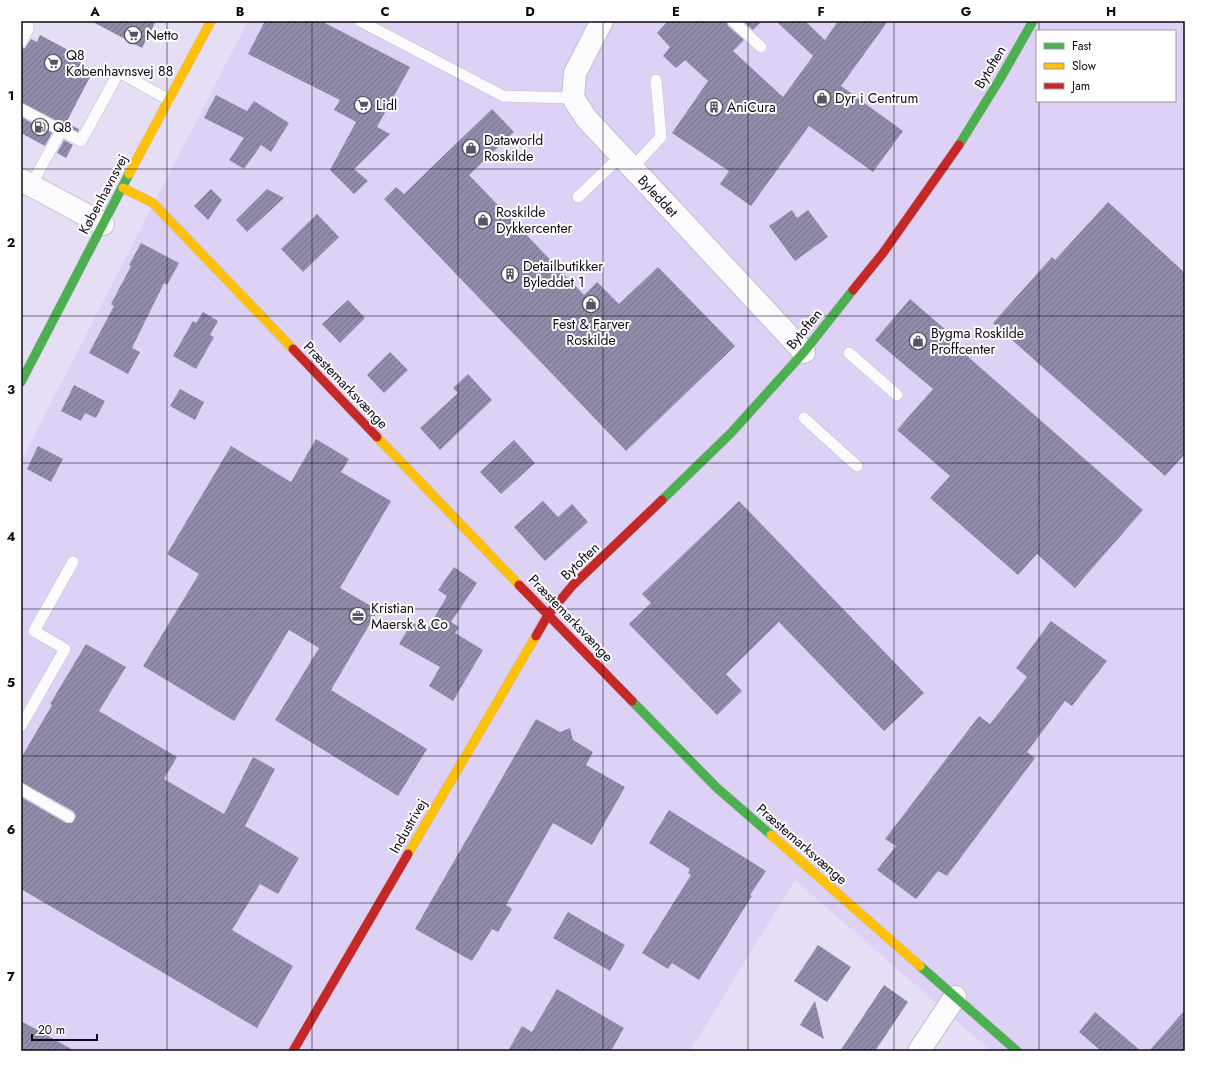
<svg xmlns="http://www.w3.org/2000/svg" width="1206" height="1072" font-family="Jost,sans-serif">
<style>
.built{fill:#ded1f6;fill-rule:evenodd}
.building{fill:url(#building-hatch)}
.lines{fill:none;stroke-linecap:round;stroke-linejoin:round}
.lane-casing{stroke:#c4bdcf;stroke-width:12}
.street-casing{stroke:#c4bdcf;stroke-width:24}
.fast-casing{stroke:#c4bdcf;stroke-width:10}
.slow-casing{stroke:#c4bdcf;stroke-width:10}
.jam-casing{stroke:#c4bdcf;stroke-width:10}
.lane{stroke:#fbfafd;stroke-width:11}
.street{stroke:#fbfafd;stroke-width:22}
.fast{stroke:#4caf50;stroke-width:9}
.slow{stroke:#ffc107;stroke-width:9}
.jam{stroke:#c62828;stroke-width:9}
.grid{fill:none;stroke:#0d0816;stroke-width:1;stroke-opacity:0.55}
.labels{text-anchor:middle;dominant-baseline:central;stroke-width:4;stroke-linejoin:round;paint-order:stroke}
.poi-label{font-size:14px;fill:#0d0816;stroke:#fdfdfd;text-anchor:start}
.street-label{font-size:14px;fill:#0d0816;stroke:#fdfdfd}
.neatline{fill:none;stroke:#0d0816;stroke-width:1.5}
.grid-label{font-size:13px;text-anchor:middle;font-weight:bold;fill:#0d0816}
</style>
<defs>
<pattern id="building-hatch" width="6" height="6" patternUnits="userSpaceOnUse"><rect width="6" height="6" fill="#928cab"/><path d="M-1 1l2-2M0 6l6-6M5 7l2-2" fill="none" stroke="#76708a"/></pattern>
</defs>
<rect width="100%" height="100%" fill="#e6def4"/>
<path class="built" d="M248 21H1185V1051H991L795 880 690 1051H21V461ZM1037 31H1175V101H1037Z"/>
<path class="building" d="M91 21H156L142 48Z
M265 21H321L410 67 377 127 390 134 354 169 368 181 354 194 330 170 356 122 334 110 340 100 248 54Z
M668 21H726L728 26 744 40 733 51 783 97 813 56 776 21H805L825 40 838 21H888L841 86 903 131 873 172 809 126 751 206 720 184 729 171 672 133 708 81 685 60 676 68 663 56 670 47 657 33Z
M743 21H762L753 30Z
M40 35 83 58 78 69 91 75 66 123 79 129 78 132 21 102V49L25 48 31 39 37 42Z
M216 95 247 111 254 101 289 123 271 152 261 145 244 169 229 160 244 138 204 118Z
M492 109 514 132 469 175 584 295 597 282 619 304 658 267 735 346 626 451 384 199 396 187 404 194Z
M21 117 52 133 45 146 21 133Z
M64 140 73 145 66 158 57 153Z
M211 189 222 200 208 220 194 206Z
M267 189 284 198 247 232 236 220Z
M1108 202 1185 273V454L1165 476 993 323 1052 257 1055 260Z
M792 210 797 218 808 210 828 237 795 261 769 226Z
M317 214 339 237 303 272 281 249Z
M141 243 179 263 167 285 164 283 132 348 140 352 128 374 89 353 114 306 111 304 131 266 129 265Z
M910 299 961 343 958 348 1143 510 1075 588 1037 554 1018 575 930 498 950 476 897 430 933 389 875 340Z
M348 300 365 318 340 343 322 324Z
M203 312 218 321 210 335 214 337 196 369 173 356 193 321 196 323Z
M390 352 408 370 384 393 367 375Z
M468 374 492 400 440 450 420 428 458 393 453 388Z
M74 385 105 401 96 418 85 413 81 421 61 411Z
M180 389 204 402 195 420 170 406Z
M316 439 349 459 341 472 391 501 340 588 378 610 331 690 427 749 398 796 275 720 319 648 289 630 234 721 143 666 199 574 167 554 231 446 291 482Z
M514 440 535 463 501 494 480 472Z
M38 446 63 459 51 482 27 469Z
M543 501 558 517 572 504 588 522 545 561 514 527Z
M739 501 924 693 884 731 779 622 726 674 742 691 717 715 629 624 651 603 642 594Z
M454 567 477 583 451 622 459 627 455 633 483 650 453 701 429 686 440 667 399 644 412 622 427 630 447 596 438 590Z
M1051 621 1107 661 1072 706 1065 701 1027 752 1035 758 947 876 938 871 916 899 877 870 896 846 885 839 979 716 990 724 1027 677 1016 668Z
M86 644 126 667 99 711 177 757 164 779 224 814 253 757 275 769 245 826 299 858 278 894 260 884 232 930 293 966 257 1028 21 889V797L66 823H72L76 817 75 814 73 811 21 782V758L52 705 50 704Z
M536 719 560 732 570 728 573 740 593 752 586 765 625 787 592 845 553 823 506 905 512 909 498 932 492 929 472 961 415 929Z
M669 810 766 871 750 895 752 896 699 980 672 963 668 969 642 953 691 875 688 873 690 869 649 843Z
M568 912 625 945 610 971 553 938Z
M818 945 851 967 827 1002 794 981Z
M884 985 908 1002 875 1051H840Z
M557 989 624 1028 611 1051H508L522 1026 532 1032Z
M815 1001 824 1039 800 1025Z
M1185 1010V1051H1149Z
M1095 1012 1141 1051H1101L1079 1032Z
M21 1021 75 1051H21Z"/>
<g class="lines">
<defs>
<path id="lane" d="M360 21 503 96 573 98
M733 21 761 47
M21 42 28 29V21
M21 109 81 141 119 72 169 100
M632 168 661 137 656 80
M31 185 61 131
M578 197 621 156
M849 353 897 395
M804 418 857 466
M21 726 65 649 34 631 73 562
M21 789 69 817"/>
<path id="street" d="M602 21 575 73 573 98 586 118 804 352
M21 180 103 224
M919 1051 955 997"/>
<path id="fast" d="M959 145 1000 79 1033 21
M21 382 129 174
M662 500 731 433 804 352 853 290
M632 701 716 787 771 835
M920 966 1017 1051"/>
<path id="slow" d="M129 174 211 21
M123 188 153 203 293 349
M377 437 519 585
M771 835 920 966
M408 854 536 636"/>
<path id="jam" d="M853 290 883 253 959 145
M293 349 377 437
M519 585 632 701
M536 636 548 615 572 586 662 500
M293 1051 408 854"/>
</defs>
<use href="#lane" class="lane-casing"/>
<use href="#street" class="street-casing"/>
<use href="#fast" class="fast-casing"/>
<use href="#slow" class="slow-casing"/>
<use href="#jam" class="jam-casing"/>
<use href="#lane" class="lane"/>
<use href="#street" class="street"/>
<use href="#fast" class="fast"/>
<use href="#slow" class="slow"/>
<use href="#jam" class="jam"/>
</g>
<path class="grid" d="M167 21V1051M312 21V1051M458 21V1051M603 21V1051M748 21V1051M894 21V1051M1039 21V31M1039 101V1051M21 169H1185M21 316H1185M21 463H1185M21 609H1185M21 756H1185M21 903H1185"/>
<defs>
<symbol id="supermarket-ring" viewBox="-11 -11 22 22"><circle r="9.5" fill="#fdfdfd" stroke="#595364" stroke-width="1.5"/><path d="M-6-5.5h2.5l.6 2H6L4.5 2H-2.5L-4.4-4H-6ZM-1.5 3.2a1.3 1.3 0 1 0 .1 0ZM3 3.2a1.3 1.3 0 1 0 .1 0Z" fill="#595364"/></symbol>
<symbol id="shop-ring" viewBox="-11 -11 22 22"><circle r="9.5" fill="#fdfdfd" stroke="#595364" stroke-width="1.5"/><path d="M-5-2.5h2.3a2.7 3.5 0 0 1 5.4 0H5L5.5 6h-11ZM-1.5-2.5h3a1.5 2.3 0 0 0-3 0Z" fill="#595364"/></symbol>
<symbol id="building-ring" viewBox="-11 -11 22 22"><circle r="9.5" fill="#fdfdfd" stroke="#595364" stroke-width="1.5"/><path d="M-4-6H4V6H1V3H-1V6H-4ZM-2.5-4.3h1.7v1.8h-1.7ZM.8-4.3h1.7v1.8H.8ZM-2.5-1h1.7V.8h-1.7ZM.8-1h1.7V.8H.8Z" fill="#595364"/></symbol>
<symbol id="fuel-ring" viewBox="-11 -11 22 22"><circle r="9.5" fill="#fdfdfd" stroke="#595364" stroke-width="1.5"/><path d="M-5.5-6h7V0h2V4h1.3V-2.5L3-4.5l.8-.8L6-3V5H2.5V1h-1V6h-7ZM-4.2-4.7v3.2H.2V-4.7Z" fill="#595364"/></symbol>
<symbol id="office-ring" viewBox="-11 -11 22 22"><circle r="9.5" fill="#fdfdfd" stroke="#595364" stroke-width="1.5"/><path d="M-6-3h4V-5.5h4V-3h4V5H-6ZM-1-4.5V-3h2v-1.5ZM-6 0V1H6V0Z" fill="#595364"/></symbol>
</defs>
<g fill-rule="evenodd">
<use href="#supermarket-ring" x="123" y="25" width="20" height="20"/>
<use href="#supermarket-ring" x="43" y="53" width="20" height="20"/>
<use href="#shop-ring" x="812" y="88" width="20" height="20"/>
<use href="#supermarket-ring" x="353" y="95" width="20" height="20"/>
<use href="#building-ring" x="704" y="97" width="20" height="20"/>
<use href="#fuel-ring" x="30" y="117" width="20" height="20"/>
<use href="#shop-ring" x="461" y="138" width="20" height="20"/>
<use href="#shop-ring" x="473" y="210" width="20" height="20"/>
<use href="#building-ring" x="500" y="264" width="20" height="20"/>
<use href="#shop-ring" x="581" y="294" width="20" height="20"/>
<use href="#shop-ring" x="908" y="331" width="20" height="20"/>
<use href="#office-ring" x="348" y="606" width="20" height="20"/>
</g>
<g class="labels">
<g class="poi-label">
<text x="146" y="35">Netto</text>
<text x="66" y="55">Q8<tspan x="66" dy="16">Københavnsvej 88</tspan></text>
<text x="835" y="98">Dyr i Centrum</text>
<text x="376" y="105">Lidl</text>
<text x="727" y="107">AniCura</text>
<text x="53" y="127">Q8</text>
<text x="484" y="140">Dataworld<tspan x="484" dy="16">Roskilde</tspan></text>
<text x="496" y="212">Roskilde<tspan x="496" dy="16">Dykkercenter</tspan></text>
<text x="523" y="266">Detailbutikker<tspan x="523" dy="16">Byleddet 1</tspan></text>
<text x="591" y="324" text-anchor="middle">Fest &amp; Farver<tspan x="591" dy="16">Roskilde</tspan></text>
<text x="931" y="333">Bygma Roskilde<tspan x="931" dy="16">Proffcenter</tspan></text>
<text x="371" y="608">Kristian<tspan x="371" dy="16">Maersk &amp; Co</tspan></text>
</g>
<g class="street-label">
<text transform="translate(990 67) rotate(-59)">Bytoften</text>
<text transform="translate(103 194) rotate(-62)">Københavnsvej</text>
<text transform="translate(658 196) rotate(47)">Byleddet</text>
<text transform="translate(804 329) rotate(-51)">Bytoften</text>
<text transform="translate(346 385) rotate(46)">Præstemarksvænge</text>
<text transform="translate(580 561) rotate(-44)">Bytoften</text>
<text transform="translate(571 618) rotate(46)">Præstemarksvænge</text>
<text transform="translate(408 826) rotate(-60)">Industrivej</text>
<text transform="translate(802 844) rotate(41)">Præstemarksvænge</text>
</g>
</g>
<rect width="1206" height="1072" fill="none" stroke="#fdfdfd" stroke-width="44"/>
<rect x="1036" y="30" width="140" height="72" fill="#fdfdfd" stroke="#9d9ba1"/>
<rect x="1044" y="43" width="20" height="6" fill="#4caf50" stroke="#9d9ba1"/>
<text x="1072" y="50" font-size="12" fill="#0d0816">Fast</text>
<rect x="1044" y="63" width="20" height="6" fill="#ffc107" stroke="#9d9ba1"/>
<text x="1072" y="70" font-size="12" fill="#0d0816">Slow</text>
<rect x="1044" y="83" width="20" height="6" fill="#c62828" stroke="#9d9ba1"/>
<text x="1072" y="90" font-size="12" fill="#0d0816">Jam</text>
<path d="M32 1034v6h65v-6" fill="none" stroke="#0d0816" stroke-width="2"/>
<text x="38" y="1034" font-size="12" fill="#0d0816" stroke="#fdfdfd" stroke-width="3" paint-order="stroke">20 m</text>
<rect x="22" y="22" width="1162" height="1028" class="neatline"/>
<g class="grid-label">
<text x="95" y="16">A</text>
<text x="240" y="16">B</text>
<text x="385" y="16">C</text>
<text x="530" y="16">D</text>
<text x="676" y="16">E</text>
<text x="821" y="16">F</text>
<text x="966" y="16">G</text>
<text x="1111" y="16">H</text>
<text x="11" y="100">1</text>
<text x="11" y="247">2</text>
<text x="11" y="394">3</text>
<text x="11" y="541">4</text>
<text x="11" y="687">5</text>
<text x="11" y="834">6</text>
<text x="11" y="981">7</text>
</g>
</svg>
